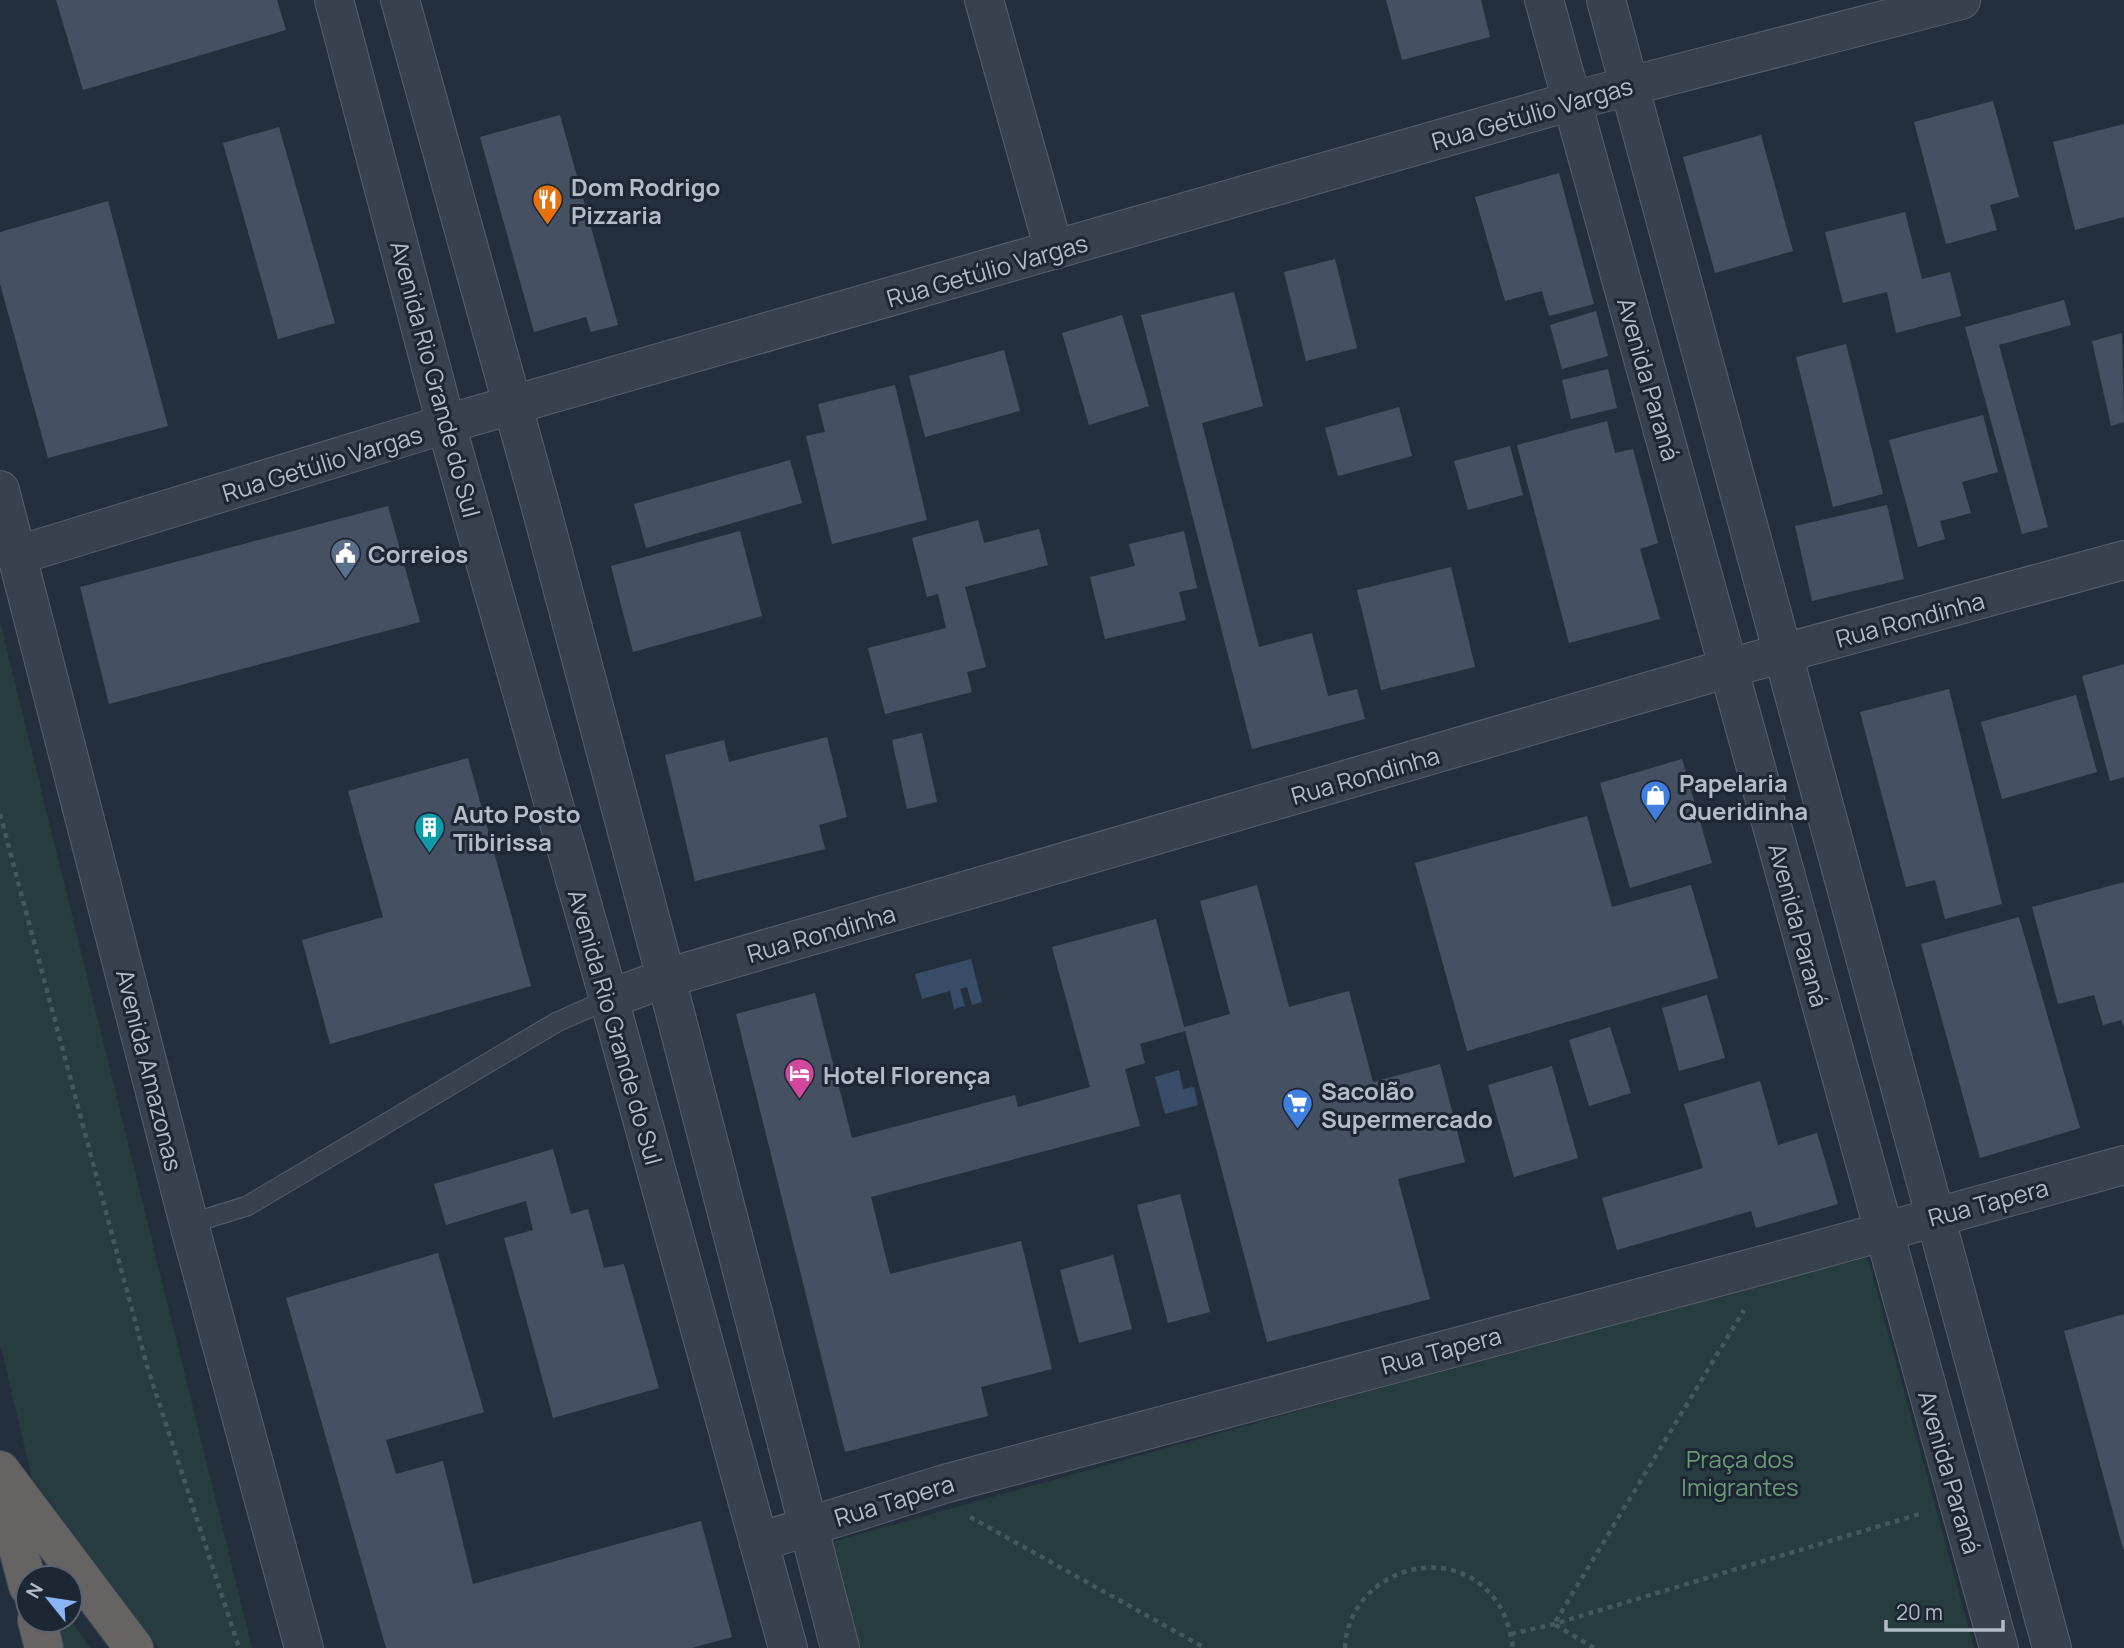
<svg xmlns="http://www.w3.org/2000/svg" width="2124" height="1648" font-family="Manrope,sans-serif">
<style>
.green{fill:#263c3f}
.water{fill:#394c67}
.building{fill:#455162}
.lines{fill:none;stroke-linecap:round;stroke-linejoin:round}
.service-casing{stroke:#565f6c;stroke-width:21}
.minor-casing{stroke:#565f6c;stroke-width:40}
.tertiary-casing{stroke:#565f6c;stroke-width:40}
.trunk-casing{stroke:#434c59;stroke-width:40}
.path{stroke:#44595c;stroke-width:4.5;stroke-dasharray:5 5;stroke-linecap:butt}
.service{stroke:#38414e;stroke-width:19}
.minor{stroke:#38414e;stroke-width:38}
.tertiary{stroke:#38414e;stroke-width:38}
.trunk{stroke:#656462;stroke-width:38}
.labels{text-anchor:middle;dominant-baseline:central;stroke-width:6;stroke-linejoin:round;paint-order:stroke}
.street-label{font-size:24px;fill:#b4bcc9;stroke:#1d2633}
.poi-label{font-size:24px;font-weight:bold;fill:#b4bcc9;stroke:#1d2633;text-anchor:start}
.park-label{font-size:24px;fill:#6b9a76;stroke:#1d2633}
</style>
<rect width="100%" height="100%" fill="#242f3e"/>
<path class="green" d="M0 622 252 1648H159L32 1478 0 1343Z
M1866 1252 1974 1648H857L828 1543Z
M70 1619 90 1648H61L53 1620Z"/>
<path class="water" d="M971 959 982 1002 972 1005 967 987 960 989 965 1006 954 1009 950 991 922 999 915 974Z
M1179 1070 1183 1089 1194 1087 1198 1105 1165 1114 1155 1077Z"/>
<path class="building" d="M56 0H277L286 30 83 90Z
M1386 0H1481L1490 37 1402 60Z
M1993 101 2019 197 1990 205 1997 230 1946 244 1914 122Z
M560 115 618 325 591 332 586 317 534 332 480 137Z
M2124 124V217L2075 230 2053 142Z
M279 127 335 323 278 339 223 143Z
M1761 135 1793 251 1715 273 1683 157Z
M1559 173 1594 304 1549 316 1542 291 1505 301 1475 197Z
M108 201 168 426 48 458 0 284V232Z
M1905 212 1922 279 1950 272 1961 316 1896 333 1887 292 1843 303 1825 232Z
M1335 259 1357 348 1306 361 1284 272Z
M1234 292 1263 406 1202 423 1259 647 1312 633 1328 696 1357 689 1365 719 1252 749 1141 315Z
M2064 300 2071 325 1999 345 2048 527 2022 534 1965 327Z
M1596 311 1608 356 1562 369 1550 325Z
M1122 315 1149 406 1089 425 1062 333Z
M2122 333 2124 422 2111 426 2092 341Z
M1846 344 1883 494 1833 507 1796 357Z
M1004 350 1020 411 925 437 909 376Z
M1608 369 1617 408 1571 419 1562 380Z
M895 385 927 520 832 544 806 436 825 432 818 404Z
M1399 407 1412 456 1338 476 1325 428Z
M1983 415 1998 472 1962 482 1971 513 1940 521 1945 539 1918 547 1889 440Z
M1607 421 1615 453 1633 449 1658 543 1640 549 1660 619 1569 643 1517 445Z
M1510 446 1523 495 1468 510 1454 461Z
M790 460 802 503 646 548 634 504Z
M1887 505 1904 579 1812 601 1795 526Z
M388 506 420 622 109 704 80 587Z
M978 520 984 543 1039 529 1048 565 965 587 986 667 967 672 972 692 885 714 868 648 946 628 938 594 927 597 912 538Z
M740 531 762 616 633 652 611 566Z
M1184 531 1197 588 1179 592 1186 620 1105 639 1090 577 1135 566 1129 544Z
M1451 567 1475 667 1381 690 1357 590Z
M2124 664V777L2110 781 2082 676Z
M1949 689 2002 904 1945 919 1935 880 1906 887 1860 712Z
M2076 695 2097 772 2002 799 1981 722Z
M922 733 937 802 907 809 892 740Z
M827 737 847 817 819 825 825 849 695 881 665 755 724 740 729 762Z
M468 758 531 986 330 1044 302 940 383 917 348 791Z
M1682 759 1712 863 1630 888 1600 783Z
M1587 816 1612 907 1691 885 1718 978 1467 1051 1415 863Z
M2124 882V1027L2121 1020 2103 1025 2094 995 2058 1004 2032 907Z
M1257 885 1289 1007 1349 991 1373 1082 1440 1064 1465 1162 1398 1179 1430 1299 1267 1342 1185 1031 1140 1044 1145 1063 1125 1069 1140 1126 871 1197 890 1274 1021 1241 1052 1369 981 1387 988 1416 845 1452 736 1014 815 993 852 1138 1015 1095 1018 1107 1090 1087 1052 947 1156 919 1184 1027 1230 1014 1200 901Z
M2019 917 2080 1128 1980 1158 1921 944Z
M1707 995 1725 1058 1679 1071 1662 1008Z
M1610 1027 1631 1093 1589 1106 1569 1040Z
M1552 1066 1578 1158 1514 1177 1488 1085Z
M1760 1081 1778 1145 1817 1133 1838 1204 1756 1228 1751 1211 1617 1250 1602 1198 1703 1168 1684 1104Z
M553 1149 571 1214 588 1209 604 1268 624 1264 659 1388 553 1418 504 1238 533 1230 526 1201 446 1225 434 1184Z
M1180 1194 1210 1312 1168 1323 1137 1205Z
M438 1253 484 1412 386 1440 396 1474 443 1461 473 1584 701 1521 732 1637 692 1648H386L286 1298Z
M1113 1255 1132 1329 1079 1343 1060 1270Z
M2124 1314V1549H2123L2064 1331Z"/>
<g class="lines">
<defs>
<path id="service" d="M189 1224 247 1206 557 1022 609 999"/>
<path id="minor" d="M984 0 1054 250
M18 555 446 424 1572 101 1961 0
M609 999 666 978 1729 668 2124 560
M759 1542 944 1484 1774 1262 2124 1165"/>
<path id="tertiary" d="M334 0 446 424 609 999 788 1648
M400 0 540 504 666 978 840 1648
M1544 0 1999 1648
M1606 0 2052 1648
M0 490 189 1224 304 1648"/>
<path id="trunk" d="M0 1470 134 1648
M0 1480 28 1586
M37 1620 44 1648"/>
</defs>
<use href="#service" class="service-casing"/>
<use href="#minor" class="minor-casing"/>
<use href="#tertiary" class="tertiary-casing"/>
<use href="#trunk" class="trunk-casing"/>
<path class="path" d="M0 814 147 1366 239 1648
M970 1517 1205 1648
M1511 1634 1554 1624 1923 1513
M1345 1648C1348 1573 1447 1538 1494 1598 1506 1613 1510 1630 1513 1648
M1594 1648 1554 1624 1744 1310"/>
<use href="#service" class="service"/>
<use href="#minor" class="minor"/>
<use href="#tertiary" class="tertiary"/>
<use href="#trunk" class="trunk"/>
</g>
<defs>
<symbol id="restaurant-pin" viewBox="-11 -11 22 30"><path d="M0 17L-7.5 6A9.5 9.5 0 1 1 7.5 6Z" fill="#e8710a" stroke="#1d2633"/><path d="M-5-6h1v4h1v-4h1v4h1v-4h1v5L-1.5 .5V6h-2V.5L-5-1ZM5-6V6H3V1.5H1.5Q1.5-4 5-6Z" fill="#fff"/></symbol>
<symbol id="civic-pin" viewBox="-11 -11 22 30"><path d="M0 17L-7.5 6A9.5 9.5 0 1 1 7.5 6Z" fill="#5c6f8a" stroke="#1d2633"/><path d="M-.6-6.5H3V-4.5H.6V-3L4-1V1h2V6H-6V1h2V-1L-.6-3ZM-1.2 2.5V6h2.4V2.5Z" fill="#fff"/></symbol>
<symbol id="shop-pin" viewBox="-11 -11 22 30"><path d="M0 17L-7.5 6A9.5 9.5 0 1 1 7.5 6Z" fill="#3f7fe0" stroke="#1d2633"/><path d="M-5-2.5h2.3a2.7 3.5 0 0 1 5.4 0H5L5.5 6h-11ZM-1.5-2.5h3a1.5 2.3 0 0 0-3 0Z" fill="#fff"/></symbol>
<symbol id="building-pin" viewBox="-11 -11 22 30"><path d="M0 17L-7.5 6A9.5 9.5 0 1 1 7.5 6Z" fill="#0f9aa8" stroke="#1d2633"/><path d="M-4-6H4V6H1V3H-1V6H-4ZM-2.5-4.3h1.7v1.8h-1.7ZM.8-4.3h1.7v1.8H.8ZM-2.5-1h1.7V.8h-1.7ZM.8-1h1.7V.8H.8Z" fill="#fff"/></symbol>
<symbol id="hotel-pin" viewBox="-11 -11 22 30"><path d="M0 17L-7.5 6A9.5 9.5 0 1 1 7.5 6Z" fill="#d1479c" stroke="#1d2633"/><path d="M-6-4.5h1.5V1H6V5H4.5V3h-9V5H-6ZM-4 0a1.8 1.8 0 1 1 3.6 0ZM.5 0V-2.5h3Q6-2.5 6 0Z" fill="#fff"/></symbol>
<symbol id="supermarket-pin" viewBox="-11 -11 22 30"><path d="M0 17L-7.5 6A9.5 9.5 0 1 1 7.5 6Z" fill="#3f7fe0" stroke="#1d2633"/><path d="M-6-5.5h2.5l.6 2H6L4.5 2H-2.5L-4.4-4H-6ZM-1.5 3.2a1.3 1.3 0 1 0 .1 0ZM3 3.2a1.3 1.3 0 1 0 .1 0Z" fill="#fff"/></symbol>
</defs>
<g fill-rule="evenodd">
<use href="#restaurant-pin" x="530" y="182" width="35" height="47"/>
<use href="#civic-pin" x="328" y="536" width="35" height="47"/>
<use href="#shop-pin" x="1638" y="778" width="35" height="47"/>
<use href="#building-pin" x="412" y="810" width="35" height="47"/>
<use href="#hotel-pin" x="782" y="1056" width="35" height="47"/>
<use href="#supermarket-pin" x="1280" y="1086" width="35" height="47"/>
</g>
<g class="labels">
<g class="street-label">
<text transform="translate(1532 113) rotate(-16)">Rua Getúlio Vargas</text>
<text transform="translate(987 270) rotate(-16)">Rua Getúlio Vargas</text>
<text transform="translate(436 379) rotate(75)">Avenida Rio Grande do Sul</text>
<text transform="translate(1649 379) rotate(74)">Avenida Paraná</text>
<text transform="translate(322 463) rotate(-17)">Rua Getúlio Vargas</text>
<text transform="translate(1910 619) rotate(-15)">Rua Rondinha</text>
<text transform="translate(1365 775) rotate(-16)">Rua Rondinha</text>
<text transform="translate(1799 925) rotate(75)">Avenida Paraná</text>
<text transform="translate(821 933) rotate(-16)">Rua Rondinha</text>
<text transform="translate(616 1027) rotate(74)">Avenida Rio Grande do Sul</text>
<text transform="translate(150 1070) rotate(76)">Avenida Amazonas</text>
<text transform="translate(1988 1202) rotate(-15)">Rua Tapera</text>
<text transform="translate(1441 1350) rotate(-15)">Rua Tapera</text>
<text transform="translate(1950 1472) rotate(74)">Avenida Paraná</text>
<text transform="translate(894 1500) rotate(-17)">Rua Tapera</text>
</g>
<g class="poi-label">
<text x="571" y="186">Dom Rodrigo<tspan x="571" dy="28">Pizzaria</tspan></text>
<text x="368" y="553">Correios</text>
<text x="1679" y="782">Papelaria<tspan x="1679" dy="28">Queridinha</tspan></text>
<text x="453" y="813">Auto Posto<tspan x="453" dy="28">Tibirissa</tspan></text>
<text x="823" y="1074">Hotel Florença</text>
<text x="1321" y="1090">Sacolão<tspan x="1321" dy="28">Supermercado</tspan></text>
</g>
<g class="park-label">
<text x="1740" y="1458">Praça dos<tspan x="1740" dy="28">Imigrantes</tspan></text>
</g>
</g>
<g transform="translate(49 1599) rotate(300)"><circle r="33" fill="#1d2633" stroke="#59626f" stroke-width="2"/>
<path d="M0-5L12 26L0 18L-12 26Z" fill="#8ab4f8"/>
<text y="-10" font-size="19" font-weight="bold" text-anchor="middle" fill="#b4bcc9">N</text>
</g>
<path d="M1886 1620v10h117v-10" fill="none" stroke="#b4bcc9" stroke-width="3.5"/>
<text x="1896" y="1620" font-size="21" fill="#b4bcc9" stroke="#1d2633" stroke-width="5" paint-order="stroke">20 m</text>
</svg>
